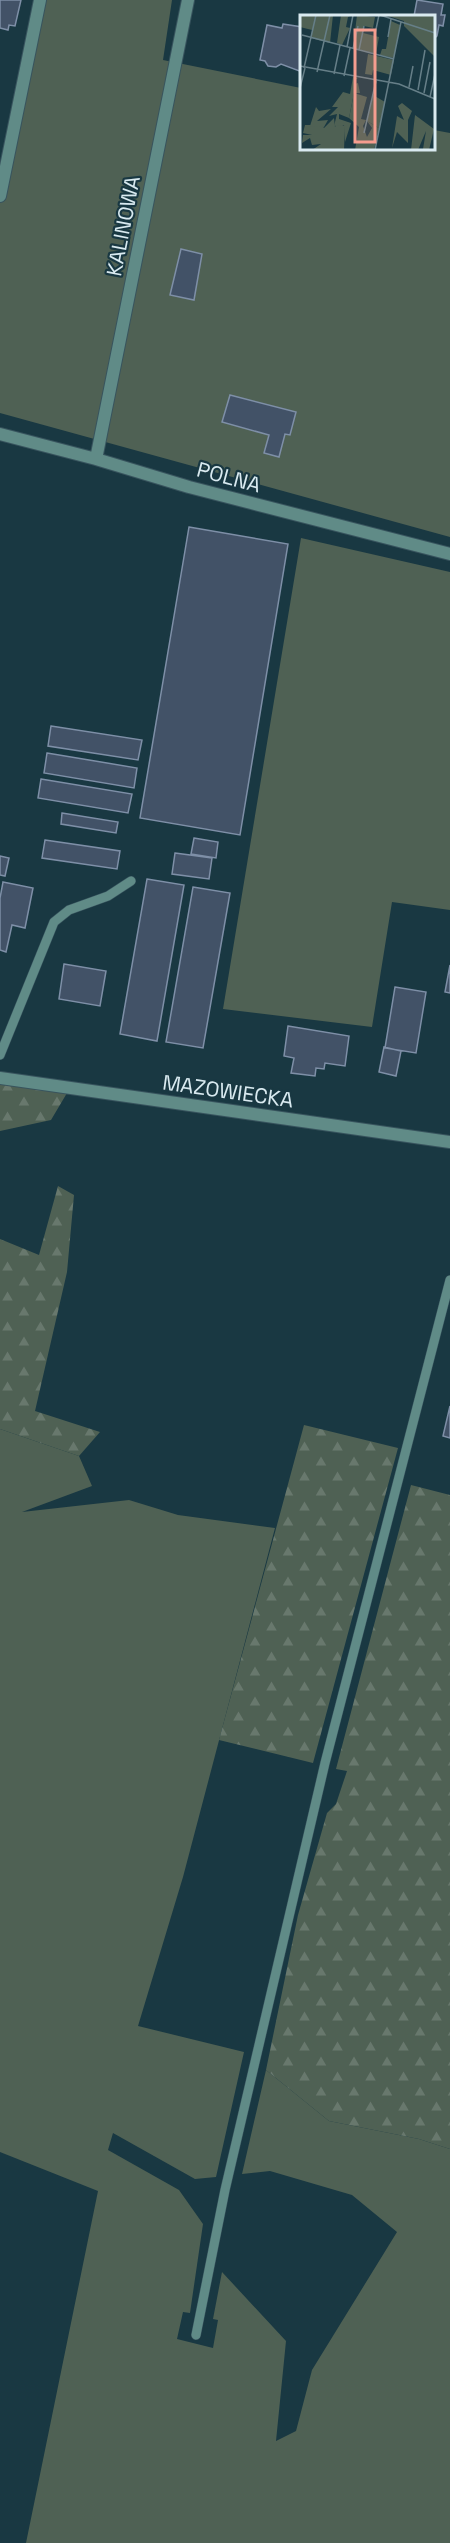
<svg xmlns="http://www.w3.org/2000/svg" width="450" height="2543" font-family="'Space Grotesk',sans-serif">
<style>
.grass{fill:#4f6154}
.forest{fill:url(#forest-firs)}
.building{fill:#425267;stroke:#7e8fa7;stroke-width:1.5}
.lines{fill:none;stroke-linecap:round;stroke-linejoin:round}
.service-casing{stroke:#38545e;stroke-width:10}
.minor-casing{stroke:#38545e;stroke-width:14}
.service{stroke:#608b87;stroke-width:9}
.minor{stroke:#608b87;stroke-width:12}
.labels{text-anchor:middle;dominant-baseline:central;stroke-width:4.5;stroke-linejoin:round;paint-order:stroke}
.street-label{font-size:21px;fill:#d9eaf0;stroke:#193842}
.inset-road{fill:none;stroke:#667f88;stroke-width:1.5}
.view{fill:#f59d8f;fill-opacity:0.15;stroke:#f59d8f;stroke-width:3}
.inset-edge{fill:none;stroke:#d9eaf0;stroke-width:3}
</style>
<defs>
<pattern id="forest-firs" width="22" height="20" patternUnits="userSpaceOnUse" patternTransform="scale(1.5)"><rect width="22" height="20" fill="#4f6154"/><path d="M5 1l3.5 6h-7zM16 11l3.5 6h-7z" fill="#68786d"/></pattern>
</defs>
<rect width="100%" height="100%" fill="#193842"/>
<path class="grass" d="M38 0H172L163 60 301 88 302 148H434V130L450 133V537L0 413V186Z
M301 538 450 572V910L392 902 372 1027 223 1009Z
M0 1429 79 1456 92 1486 22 1512 129 1500 178 1515 275 1528 183 1877 138 2026 244 2052 216 2177 195 2179 113 2133 108 2150 179 2190 203 2224 190 2313 183 2312 177 2339 213 2348 218 2320 213 2319 222 2272 286 2341 276 2441 296 2431 312 2370 397 2232 352 2195 270 2171 242 2174 266 2070 329 2121 419 2139 450 2149V2543H26L98 2191 0 2152Z"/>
<path class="forest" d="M0 1083 67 1093 51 1120 0 1131Z
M58 1186 74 1195 67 1272 35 1411 100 1432 79 1456 0 1429V1239L39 1255Z
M304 1425 398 1448 313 1763 219 1740Z
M411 1485 450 1495V2149L419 2139 329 2121 266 2070 298 1915 327 1813 336 1804 347 1771 336 1769Z"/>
<path class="building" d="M0 0H21L15 26 9 25 8 30 0 28Z
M417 0 443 4 441 15H445L443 26 439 25 437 36 434 39V16H414Z
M283 24 302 27V72L281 64 276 67 268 66 265 61 260 60 267 25 282 28Z
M181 249 202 254 194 300 170 295Z
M230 395 296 412 290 435 285 434 279 457 264 453 269 435 222 422Z
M189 527 288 544 240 835 140 818Z
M51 726 142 740 138 760 48 746Z
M47 753 137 768 134 788 44 773Z
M41 779 132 794 128 813 38 798Z
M62 813 118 822 116 833 61 824Z
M194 838 218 842 216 858 191 854Z
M45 840 120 851 117 869 42 858Z
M175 853 212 858 209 879 172 874Z
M0 856 9 858 5 876 0 875Z
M147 879 184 885 157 1041 120 1034Z
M3 882 33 888 25 928 12 925 6 952 0 950V898Z
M193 887 230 893 203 1048 166 1042Z
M64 964 106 971 100 1006 59 999Z
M450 965V993L445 992Z
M395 987 426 992 416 1053 385 1048Z
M288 1026 349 1036 345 1066 325 1063 324 1069 316 1068 315 1076 291 1073 294 1058 284 1056Z
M384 1047 401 1051 396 1076 379 1072Z
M450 1406V1438L443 1436Z"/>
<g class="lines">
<defs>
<path id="service" d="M0 1055 54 922 69 910 108 896 131 881
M196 2335 225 2190 325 1763 450 1280"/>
<path id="minor" d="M0 196 40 0
M0 434 96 459 189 487 450 554
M96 459 188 0
M0 1078 450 1142"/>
</defs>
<use href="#service" class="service-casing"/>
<use href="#minor" class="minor-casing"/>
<use href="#service" class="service"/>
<use href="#minor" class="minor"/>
</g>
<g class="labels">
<g class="street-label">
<text transform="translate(123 226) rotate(-79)">KALINOWA</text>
<text transform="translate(229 477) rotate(15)">POLNA</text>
<text transform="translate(228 1091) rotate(8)">MAZOWIECKA</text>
</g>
</g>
<g transform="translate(300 15)">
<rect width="135" height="135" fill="#193842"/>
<path d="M0 0H33L30 28 11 23 12 15 0 12ZM41 0H52L48 2 46 12 50 13 42 30 37 28ZM57 0 75 2 73 13 64 11 63 18 79 22 76 39 53 33ZM91 6 100 10 94 43 80 40 82 34H86ZM68 39 94 45 91 60 73 55 72 60 65 59ZM54 78 67 82 61 104 66 105 63 111 67 122 72 113 67 106 79 113 74 135H55L59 112 49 103ZM115 100 134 114 129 135 123 134 126 116 118 135H111ZM34 103 35 112 37 108 45 111 44 135H12L21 129 12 130 10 123 2 128 3 120H12L3 118 5 110H22L24 113Z" fill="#4f6154"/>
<path d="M85 0H135V42L104 11V6ZM53 62 58 63 54 65 55 69 58 68 60 78H54L49 103 39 99V104L51 108 45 127 44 110 34 111 37 99 29 101 38 92H32L43 77 50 79ZM73 80 85 87 79 113 67 106ZM102 88 112 96 108 105V128L97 117 92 133 97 101 104 105 98 91ZM16 92 19 96 31 94 17 106 28 105 24 112 10 111Z" fill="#4f6154"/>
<path class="inset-road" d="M80 0 135 18M75 19 79 0M2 20 94 44M88 22 91 4M47 32 53 0M53 34 58 11M59 35 64 11M0 51 99 69 135 84M4 53 16 0M17 57 30 0M34 59 40 30M44 61 50 33M109 72 113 51M0 73 5 53M118 75 125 35M124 78 130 47M130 82 135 59M64 118 76 66M75 135 101 7"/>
<path class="view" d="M55 15H75V127H55Z"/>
<rect width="135" height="135" class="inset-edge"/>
</g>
</svg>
